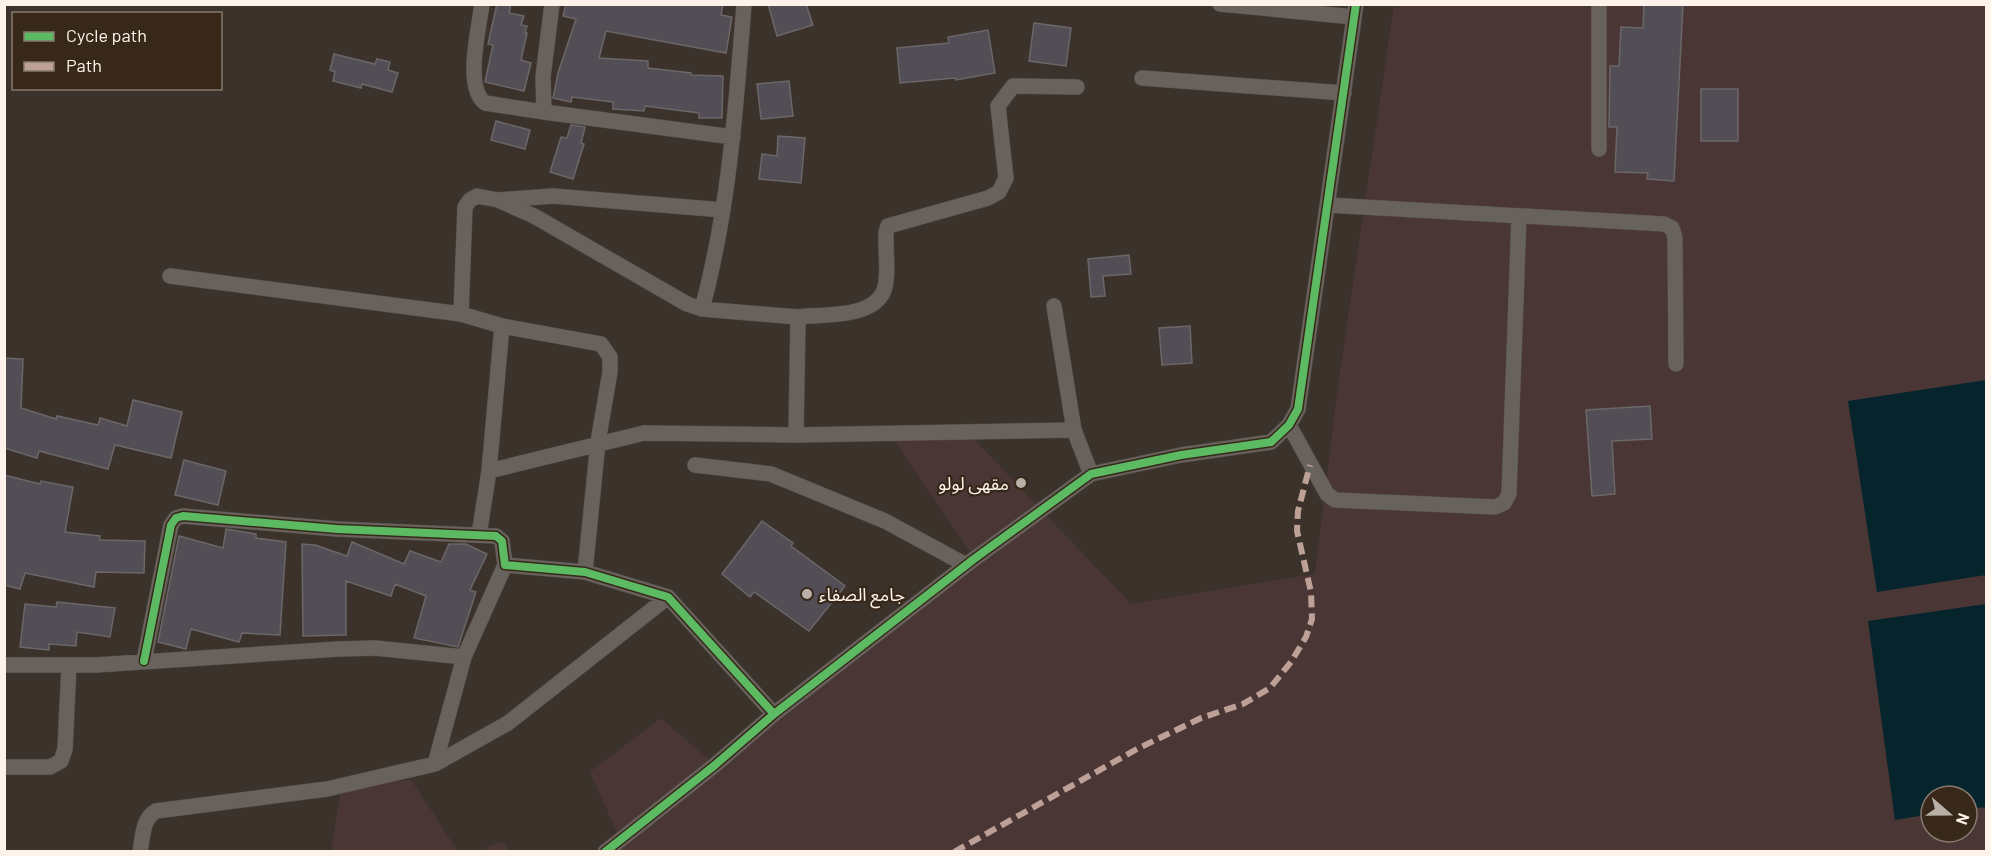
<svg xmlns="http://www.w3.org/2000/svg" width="1991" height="856" font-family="Barlow,'Noto Sans Arabic',sans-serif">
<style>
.industrial{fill:#4a3635;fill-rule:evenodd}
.water{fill:#06242c}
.building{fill:#534d56;stroke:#6b6768;stroke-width:1.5}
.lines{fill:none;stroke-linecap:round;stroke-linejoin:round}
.minor-casing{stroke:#564e48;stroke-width:16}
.minor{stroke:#68625c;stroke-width:15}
.quiet{stroke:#bda197;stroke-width:6;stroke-dasharray:12 6;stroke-linecap:butt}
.cycleway-casing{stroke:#37281a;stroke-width:11}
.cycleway{stroke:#5cba63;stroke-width:8}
.poi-dot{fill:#b9b0a7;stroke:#37281a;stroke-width:2}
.labels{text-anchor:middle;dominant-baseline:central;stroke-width:4.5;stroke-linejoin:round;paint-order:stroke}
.poi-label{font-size:18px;fill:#fdf3ea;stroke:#37281a;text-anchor:end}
</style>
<rect width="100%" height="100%" fill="#3b332b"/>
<path class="industrial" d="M1394 5H1986V851H605L620 839 590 772 661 718 715 765 974 558 892 437H972L1131 604 1315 574 1337 393ZM1931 796H1967V832H1931Z
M411 780 458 851 331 852 342 784Z
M503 841 509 851H476Z"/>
<path class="water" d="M1986 380V575L1877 592 1848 401Z
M1986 604V807L1967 809V796H1931V814L1895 820 1868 621Z"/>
<path class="building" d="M497 4H511L509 13 524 16 521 25 527 26 525 33H527L521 60 531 63 524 91 485 82 493 45 488 44Z
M566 4H723L721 15 732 17 726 53 606 31 599 58 648 61V68L691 73V75L723 76 722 118H699V113L645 106 644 111 613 109V102L572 97 571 102 553 98 558 73 576 19 563 16Z
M768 4H806L813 25 777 36Z
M1644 4H1683L1674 181 1647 179 1648 173 1615 172 1617 127H1609L1610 66H1619L1621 27 1643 28Z
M1034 23 1071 28 1066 66 1029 61Z
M988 30 995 73 956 80 955 78 900 83 897 48 949 43 948 37Z
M334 54 375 64 377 59 390 62 388 70 398 73 392 92 362 84 361 88 333 81 335 72 330 70Z
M789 81 793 116 761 119 757 84Z
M1701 89H1738V141H1701Z
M496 121 530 130 525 149 491 140Z
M571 125 585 127 581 143 584 144 573 179 550 172 561 137 567 138Z
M778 136 805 138 801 183 759 179 762 154 777 156Z
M1129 255 1131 274 1103 276 1105 296 1091 297 1088 259Z
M1190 326 1192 363 1162 365 1159 328Z
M4 358 23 359 21 408 56 419 57 416 98 425 100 418 127 426 133 400 182 412 171 458 115 445 108 469 39 451 37 458 4 448Z
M1650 406 1652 439 1612 441 1615 494 1592 496 1586 410Z
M184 460 226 471 218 505 175 495Z
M4 475 40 484 41 481 73 487 65 532 100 536V540L145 541 144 573 96 572 94 587 25 573 20 589 4 585Z
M762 521 793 543 791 546 845 586 809 631 754 592 750 597 722 574Z
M226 529 256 534V538L286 542 280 635 242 633 239 642 191 629 186 649 158 642 179 536 223 548Z
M352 542 404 564 410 551 441 562 449 544H466L487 554 470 590 476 592 458 647 414 638 426 596 395 584 391 596 346 581V635L303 636 302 544 315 545 347 556Z
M57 602 115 608 110 637 77 632 76 646 49 644V650L20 647 25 604 56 607Z"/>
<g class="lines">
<defs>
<path id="minor" d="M482 4C479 29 464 87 485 103L544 112
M552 4 543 77 544 112 733 137
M1220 4 1354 17
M1142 78 1344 93
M1599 149V4
M498 200 534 216 687 304 702 309C729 209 736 107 744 4
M1328 205 1664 224 1672 228 1675 238 1676 364
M170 276 461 314 502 326 601 344 610 357V372L598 442 585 572
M1054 306 1074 430
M702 309 798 317 796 435
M461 314 465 207 470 200 477 196 498 200 553 196 723 210
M798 317C823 314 877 319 885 287 889 271 885 249 886 232L888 226 988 198 999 192 1006 178 998 106 1013 86 1077 87
M502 326 489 471 644 433 796 435 1074 430 1091 474
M1289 425 1327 494 1335 500 1495 507 1504 503 1509 494 1519 216
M695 465 771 474 885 521 966 565
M479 535 489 471
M144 661 171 525 176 518 183 516 337 529 496 536 502 541 505 565 585 572 668 597 774 714
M4 665H96L339 649 375 648 464 657
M435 764 508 723 668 597
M4 767H50L61 761 65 749 69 665
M140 852C143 837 142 819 156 811L327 789 435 764 464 657 505 565
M605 852 715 765 774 714 974 559 1091 474 1181 455 1271 442 1289 425 1298 409 1356 4"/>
</defs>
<use href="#minor" class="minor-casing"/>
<use href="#minor" class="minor"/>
<path class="quiet" d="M954 852 1137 749 1201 718 1243 704 1270 688 1291 662 1306 637 1312 619 1311 592 1297 531 1298 511 1310 465"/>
<defs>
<path id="cycleway" d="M144 661 171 525 176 518 183 516 337 529 496 536 502 541 505 565 585 572 668 597 774 714
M605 852 715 765 774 714 974 559 1091 474 1181 455 1271 442 1289 425 1298 409 1356 4"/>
</defs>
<use href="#cycleway" class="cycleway-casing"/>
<use href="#cycleway" class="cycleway"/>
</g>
<g class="poi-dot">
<circle cx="1021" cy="483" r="6"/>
<circle cx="807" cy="594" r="6"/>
</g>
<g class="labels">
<g class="poi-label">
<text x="1009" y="483">مقهى لولو</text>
<text x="819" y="594" text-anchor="start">جامع الصفاء</text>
</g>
</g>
<rect width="1991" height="856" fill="none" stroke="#fdf3ea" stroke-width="12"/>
<rect x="12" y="12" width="210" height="78" fill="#37281a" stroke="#86796d" stroke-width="1.5"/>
<rect x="24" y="32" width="30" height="9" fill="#5cba63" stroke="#86796d" stroke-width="1.5"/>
<text x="66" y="42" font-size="18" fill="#fdf3ea">Cycle path</text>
<rect x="24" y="62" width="30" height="9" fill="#bda197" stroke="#86796d" stroke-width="1.5"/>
<text x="66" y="72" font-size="18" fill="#fdf3ea">Path</text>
<g transform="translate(1949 814) rotate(110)"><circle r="28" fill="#37281a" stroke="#86796d" stroke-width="1.5"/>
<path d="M0-4.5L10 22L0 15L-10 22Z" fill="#b9b0a7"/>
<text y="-9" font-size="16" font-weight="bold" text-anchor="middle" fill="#fdf3ea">N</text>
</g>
</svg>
